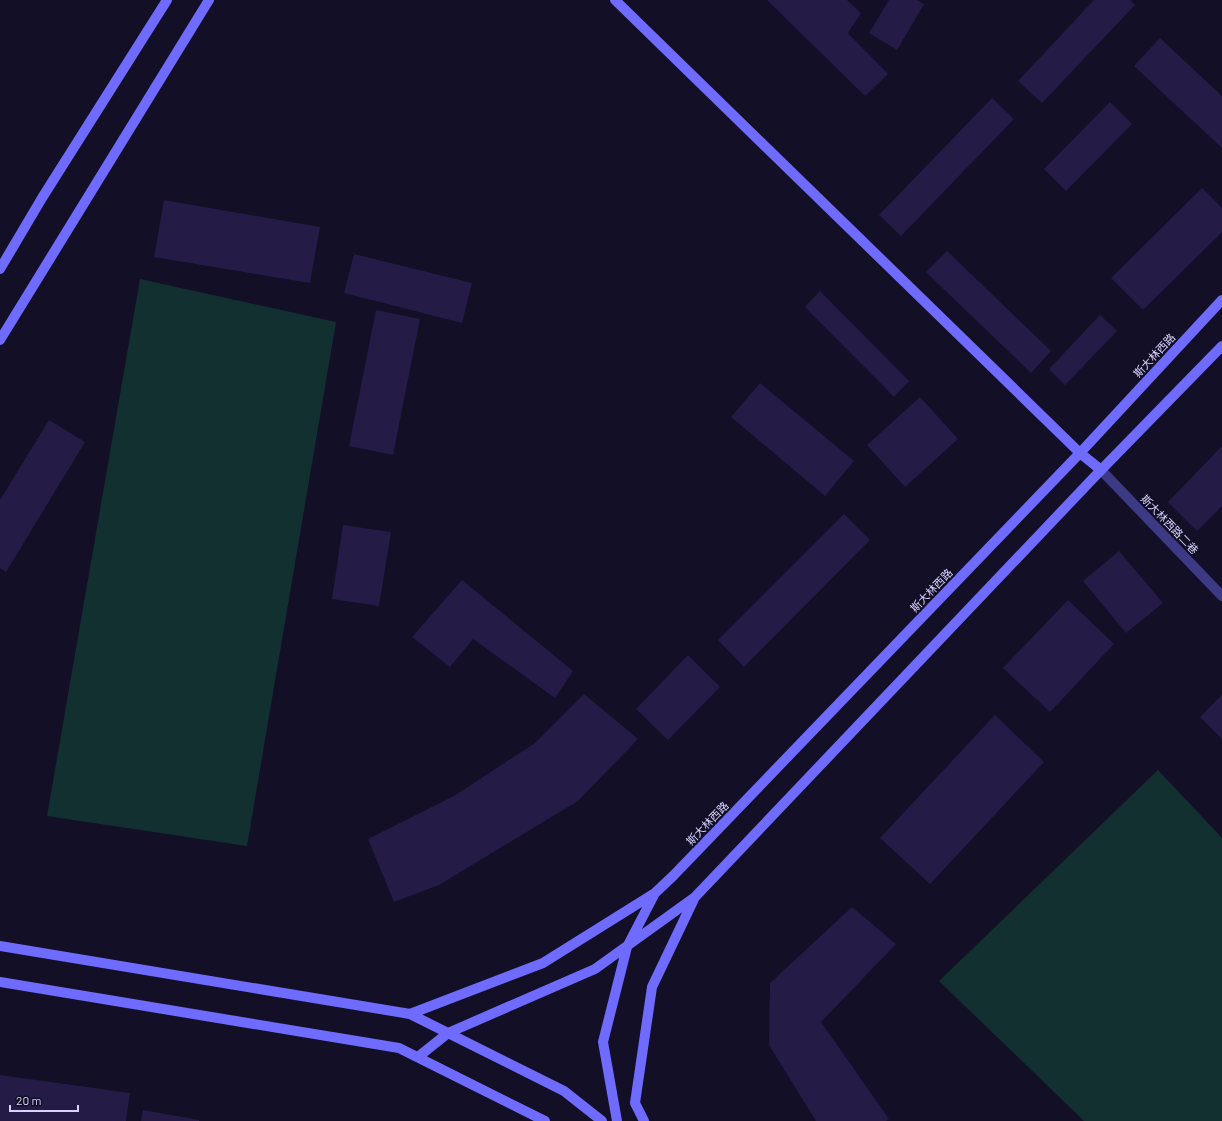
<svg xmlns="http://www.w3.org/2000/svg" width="1222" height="1121" font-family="Barlow,'Noto Sans SC',sans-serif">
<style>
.green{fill:#12302f}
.building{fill:#241b47}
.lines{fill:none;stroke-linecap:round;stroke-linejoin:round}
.minor{stroke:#3d3a85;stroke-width:10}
.secondary{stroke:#6f6bff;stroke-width:10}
.labels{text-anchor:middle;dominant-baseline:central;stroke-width:4;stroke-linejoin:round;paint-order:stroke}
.street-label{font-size:11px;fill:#d9d4ff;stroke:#130f26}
</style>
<rect width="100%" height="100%" fill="#130f26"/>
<path class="green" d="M140 279 336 322 247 846 47 816Z
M1158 770 1222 838V1121H1084L939 981Z"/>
<path class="building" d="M767 0H847L861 13 848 33 888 74 865 96Z
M889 0H917L924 4 897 50 869 33Z
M1094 0H1130L1135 5 1042 103 1018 81Z
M1160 38 1222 96V148L1134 66Z
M992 98 1014 119 901 236 879 215Z
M1110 102 1132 124 1066 191 1044 169Z
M1202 188 1222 208V232L1143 310 1111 278Z
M164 200 320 227 310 283 154 257Z
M947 251 1051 351 1031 373 926 272Z
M354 254 472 283 462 323 344 293Z
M820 291 909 381 894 397 805 307Z
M376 310 420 319 393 455 349 446Z
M1100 315 1117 331 1065 385 1049 369Z
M760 383 854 461 825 496 731 417Z
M920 397 958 439 905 487 867 445Z
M49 420 85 442 6 572 0 568V500Z
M1222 446V506L1197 531 1168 502Z
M844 514 870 540 744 667 718 640Z
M343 525 391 532 379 606 332 599Z
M1119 551 1163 603 1126 633 1083 581Z
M462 580 573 671 555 698 473 639 450 667 412 637Z
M1068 600 1114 644 1050 712 1003 668Z
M688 655 720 687 668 740 636 709Z
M584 694 638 739 578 801 439 885 394 902 368 839 454 796 535 743Z
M1222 695V739L1200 717Z
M995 715 1044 762 930 884 880 838Z
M852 907 896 944 821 1022 889 1119 886 1121H816L769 1045 770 983Z
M0 1075 130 1093 126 1121H0Z
M143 1110 199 1120V1121H141Z"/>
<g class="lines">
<path class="minor" d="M1101 470 1222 596"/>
<path class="secondary" d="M615 0 1080 453 1101 470
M0 269 42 198 167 0
M0 340 209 0
M0 946 410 1014 564 1091 602 1121
M0 982 399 1048 545 1121
M410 1014 543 963 655 893 673 876 1080 453 1222 300
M418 1057 448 1033 595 969 695 897 1101 470 1222 346
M617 1121 603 1042 627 947 655 893
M644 1121 635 1103 652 987 694 899"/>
</g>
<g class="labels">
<g class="street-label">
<text transform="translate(1154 355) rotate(-47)">斯大林西路</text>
<text transform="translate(1170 524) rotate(46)">斯大林西路二巷</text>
<text transform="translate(931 590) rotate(-46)">斯大林西路</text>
<text transform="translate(707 823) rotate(-46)">斯大林西路</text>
</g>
</g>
<path d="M10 1105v6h68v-6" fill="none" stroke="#d9d4ff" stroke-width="2"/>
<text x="16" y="1105" font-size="12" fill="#d9d4ff" stroke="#130f26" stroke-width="3" paint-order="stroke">20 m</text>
</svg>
